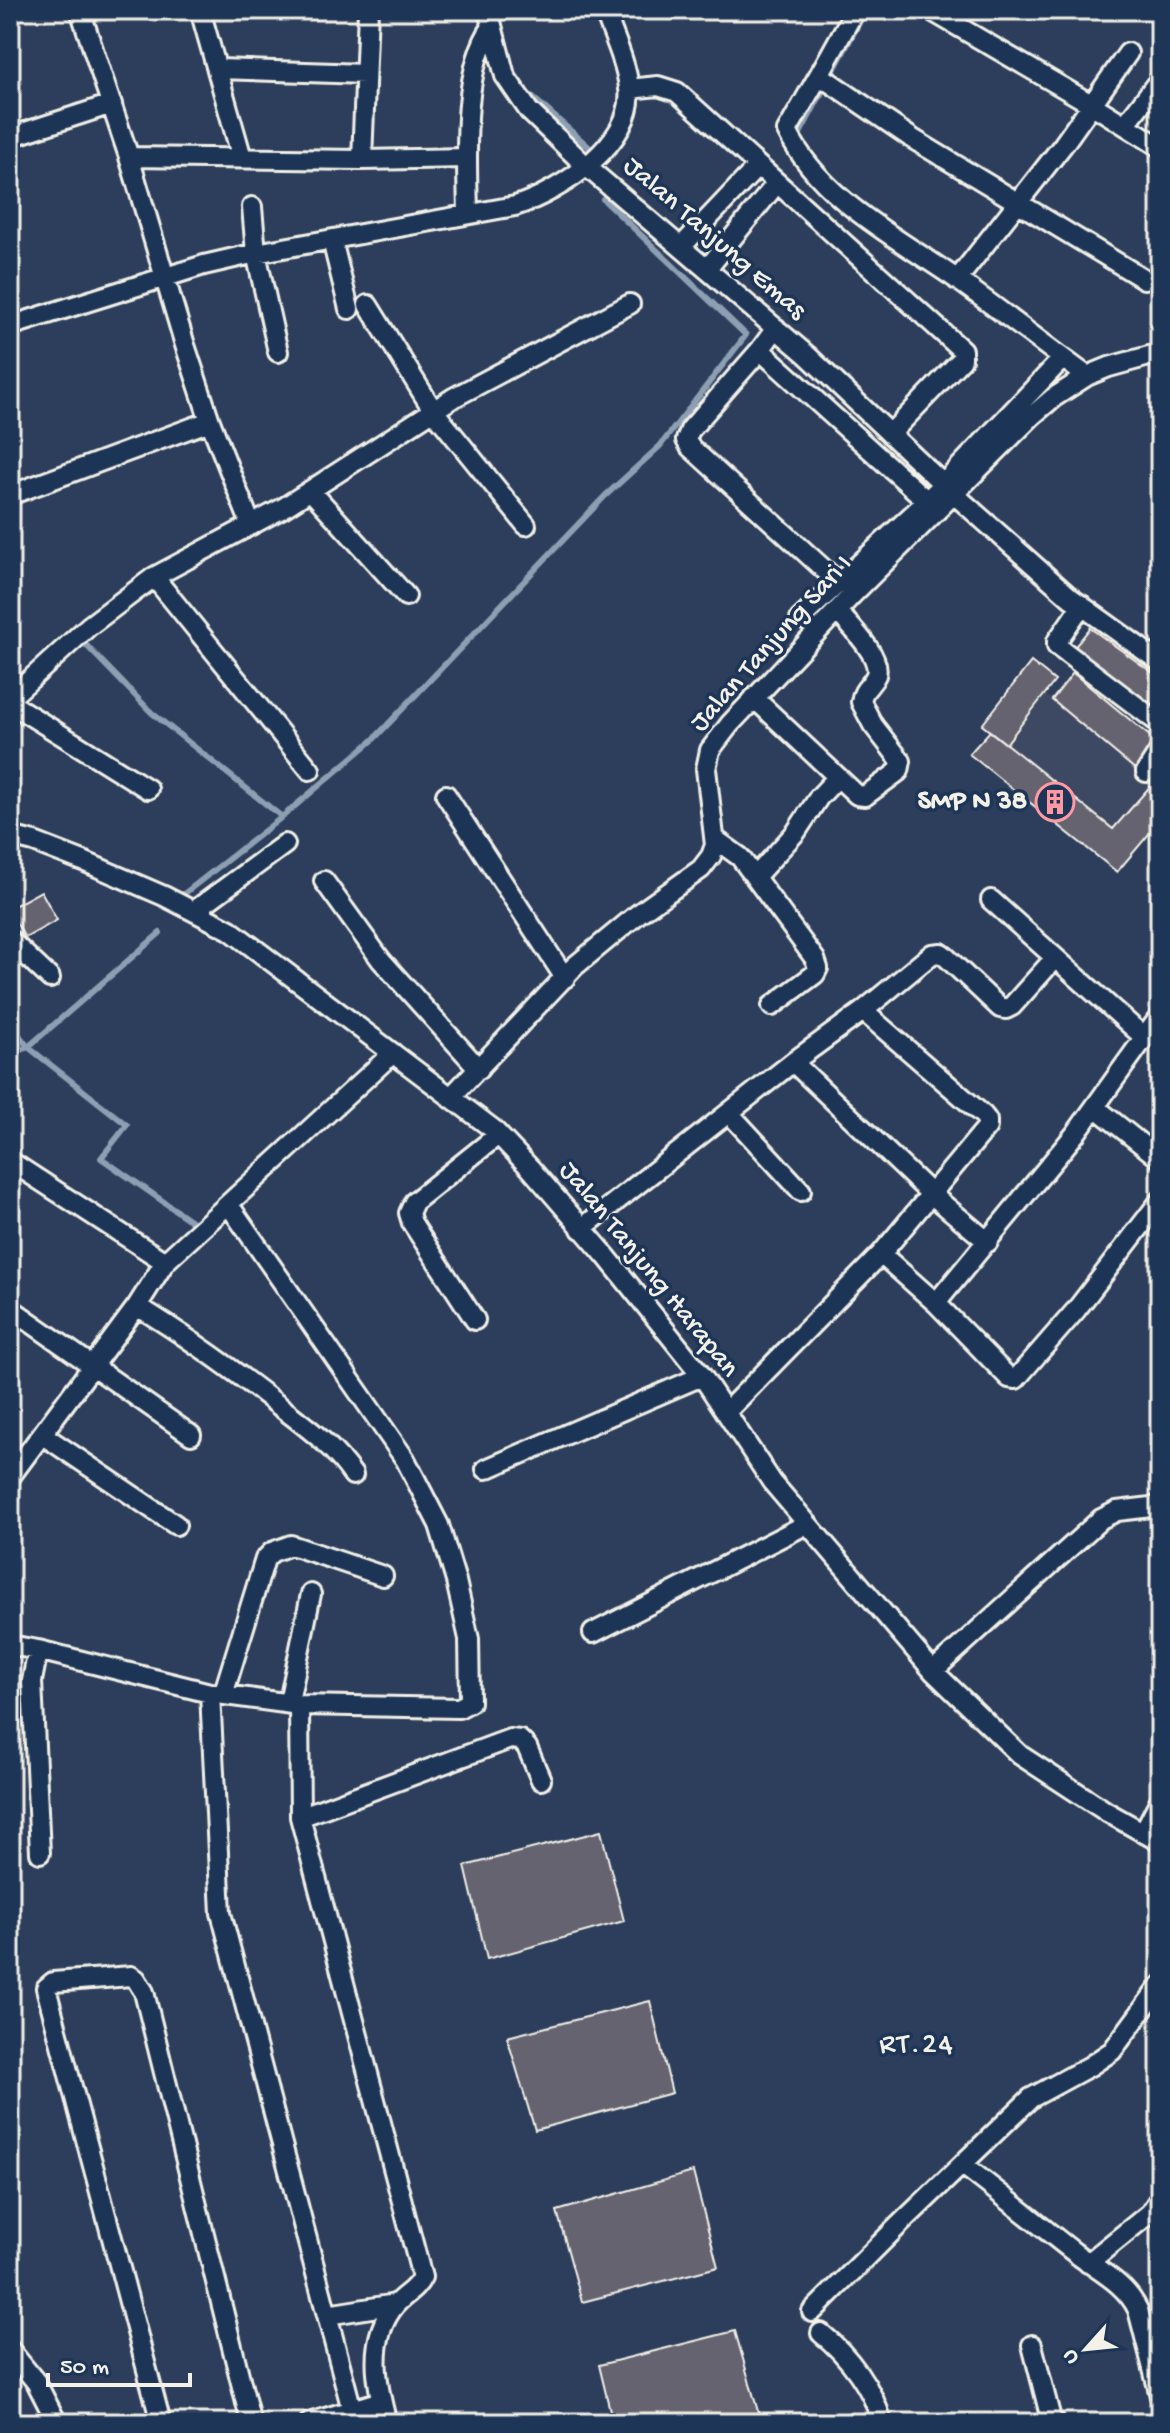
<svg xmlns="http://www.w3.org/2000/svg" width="1170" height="2433" font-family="'Gochi Hand',sans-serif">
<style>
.built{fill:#3d4962}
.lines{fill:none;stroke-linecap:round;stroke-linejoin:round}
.stream{stroke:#8d9fb3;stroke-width:6}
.building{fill:#666371;stroke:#f4f1e8;stroke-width:2}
.minor-casing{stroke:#f4f1e8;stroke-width:24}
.minor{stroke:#1d3557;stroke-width:18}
.labels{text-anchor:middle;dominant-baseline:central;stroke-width:7;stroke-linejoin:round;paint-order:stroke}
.street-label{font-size:28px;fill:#f4f1e8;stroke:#1d3557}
.poi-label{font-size:28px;font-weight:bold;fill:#f4f1e8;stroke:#1d3557;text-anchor:end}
.neighbourhood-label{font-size:30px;letter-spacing:2px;fill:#f4f1e8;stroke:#1d3557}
</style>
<rect width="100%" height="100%" fill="#2c3e5c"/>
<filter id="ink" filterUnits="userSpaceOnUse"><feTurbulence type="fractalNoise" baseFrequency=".0125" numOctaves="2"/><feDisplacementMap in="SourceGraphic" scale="16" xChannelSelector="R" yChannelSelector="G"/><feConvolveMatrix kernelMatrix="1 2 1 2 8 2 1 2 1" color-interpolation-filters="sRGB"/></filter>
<g filter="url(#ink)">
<path class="built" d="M1045 694 1153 783 1113 829 1006 744Z"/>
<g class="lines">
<path class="stream" d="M523 89 589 147
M797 139 866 10
M85 644 152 713 282 817
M185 893 282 817 373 740 605 496 660 446 746 335 603 199
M10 1023 28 1047 127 1125 101 1158 194 1223
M10 1055 28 1047 160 933"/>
</g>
<path class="building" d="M1090 628 1160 678V711L1073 649Z
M1031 662 1055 681 1006 744 982 725Z
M1073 673 1157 742 1136 770 1052 700Z
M990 731 1113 829 1160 775V821L1117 872 969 754Z
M41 891 57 920 25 938 10 912V908Z
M601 1831 624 1921 487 1959 465 1866Z
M650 2001 672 2093 535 2130 507 2037Z
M693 2172 718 2267 582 2302 557 2211Z
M735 2331 761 2422 613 2423 599 2365Z"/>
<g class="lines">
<defs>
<path id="minor" d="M80 10 129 157 185 345 210 421 251 525
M200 10 242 158
M488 10 505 76 529 111 587 167 807 355 943 484
M855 10 819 75 913 139 1144 279
M930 10 1091 104 1160 147
M218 69 365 74
M819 75 787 131C820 199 896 237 955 278 1000 310 1043 344 1087 376
M629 89 658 86 677 92 962 350V359L890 434
M1125 125 1160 79
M10 137 112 104
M129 157 362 160 467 158
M362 160 368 10
M252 207 256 253 278 352
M468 213C467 162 461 69 492 27
M332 240 349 309
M681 247 758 166
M707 269 777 183
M957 280 1063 145 1128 53
M368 305 433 410 526 525
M10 326 204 265 256 253 515 206C560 192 636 142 629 88 626 62 613 35 604 10
M776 328 760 350 690 430 686 440 690 447 839 583
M760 350 936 509
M311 491 406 596
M954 494 1071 598 1160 662
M10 495 210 421
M154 577 310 770
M1082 605 1057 641V646L1160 724
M800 619 927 501 1063 358
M10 698 89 626 154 577 283 508 453 398 630 304
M754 698 857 795 865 796 899 771 901 761 873 725 861 702C863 687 871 687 876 675 882 656 849 625 837 611
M10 703 148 789
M1146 772 1160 750
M446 795 565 978
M10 836 34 842 83 861 164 896 230 930 493 1129 531 1169 606 1256 702 1376 772 1482 933 1671 1020 1755 1107 1812 1160 1842
M715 839 740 857 815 959 818 968 815 974 772 1006
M755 877 796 832 819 797 837 778
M324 881 381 960 479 1069
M991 900 1145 1038
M194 911 285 844
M10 940 50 978
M793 1062 863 1011 932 954 941 953 945 956 1000 1008 1006 1009 1012 1006 1055 958
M450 1098 575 966 638 914 701 869 711 856 715 845 706 769 710 750 730 724 852 595 1033 415 1053 398 1087 376 1109 367 1160 353
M1095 1107 1160 1159
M729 1113 801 1191
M10 1161 165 1262
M581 1229 793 1062 931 1194 988 1242
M881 1254 936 1303 1009 1378 1016 1379 1076 1310 1160 1201
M936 1303 1076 1133 1160 1016
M137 1306C188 1337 235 1371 282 1408 310 1430 332 1445 353 1475
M10 1308 191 1435
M475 1320 412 1223 409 1213 414 1202 498 1135
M726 1412 881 1254 987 1127V1120L983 1115 863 1011
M43 1435 176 1525
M486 1469 702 1376
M10 1477 137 1306 165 1262 393 1053
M593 1633 807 1524
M10 1645 38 1650 210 1693 299 1705 459 1708 470 1702 469 1639 456 1581 439 1525 405 1459 229 1205
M38 1650 32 1681 40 1853
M933 1671 1101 1519 1117 1511 1160 1506
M210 1693 221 1913 352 2410
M223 1695 265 1559 272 1552 291 1545 383 1576
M289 1702 311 1594
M299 1705 300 1817 422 2277C416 2290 405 2294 396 2304 367 2338 376 2383 387 2423
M300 1817 510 1739 520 1740 527 1747 541 1780
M1143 1833 1160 1800
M963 2165C1001 2194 1038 2224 1075 2253 1097 2270 1126 2283 1138 2310L1160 2396
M1088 2263 1150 2213 1160 2198
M812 2312 897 2227 1031 2098 1090 2066 1112 2051 1160 1986
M327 2315 396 2304
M821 2333C849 2356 873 2388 882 2423
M1032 2345 1051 2419 1056 2423
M10 2350 36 2382 57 2423
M161 2423 46 1988 53 1982 131 1976 136 1979 144 1992 251 2423
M309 2423 381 2401"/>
</defs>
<use href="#minor" class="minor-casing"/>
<use href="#minor" class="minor"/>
</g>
</g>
<defs>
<symbol id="building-ring" viewBox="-11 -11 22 22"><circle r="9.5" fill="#1d3557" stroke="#ff9aa2" stroke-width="1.5"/><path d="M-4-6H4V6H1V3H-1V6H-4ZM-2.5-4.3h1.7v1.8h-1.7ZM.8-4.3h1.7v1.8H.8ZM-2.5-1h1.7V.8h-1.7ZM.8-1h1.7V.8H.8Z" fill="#ff9aa2"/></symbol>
</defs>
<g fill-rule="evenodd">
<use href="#building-ring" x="1033" y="780" width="44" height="44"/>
</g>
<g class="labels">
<g class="street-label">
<text transform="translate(714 239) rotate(41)">Jalan Tanjung Emas</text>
<text transform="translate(772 644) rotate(-48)">Jalan Tanjung Sari I</text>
<text transform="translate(648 1270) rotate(51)">Jalan Tanjung Harapan</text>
</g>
<g class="poi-label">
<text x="1027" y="802">SMP N 38</text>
</g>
<g class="neighbourhood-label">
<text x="917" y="2046">RT.24</text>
</g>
</g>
<rect width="1170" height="2433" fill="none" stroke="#1d3557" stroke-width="40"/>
<rect x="20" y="20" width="1130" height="2393" fill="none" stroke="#f4f1e8" stroke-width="3" filter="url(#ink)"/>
<g transform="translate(1086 2349) rotate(243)" stroke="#1d3557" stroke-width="6" paint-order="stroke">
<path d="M0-6L14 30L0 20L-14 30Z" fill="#f4f1e8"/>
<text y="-12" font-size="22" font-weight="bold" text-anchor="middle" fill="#f4f1e8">U</text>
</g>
<path d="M48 2373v12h142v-12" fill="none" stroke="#f4f1e8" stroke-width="4"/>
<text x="60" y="2373" font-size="24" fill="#f4f1e8" stroke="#1d3557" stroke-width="6" paint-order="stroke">50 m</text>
</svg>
